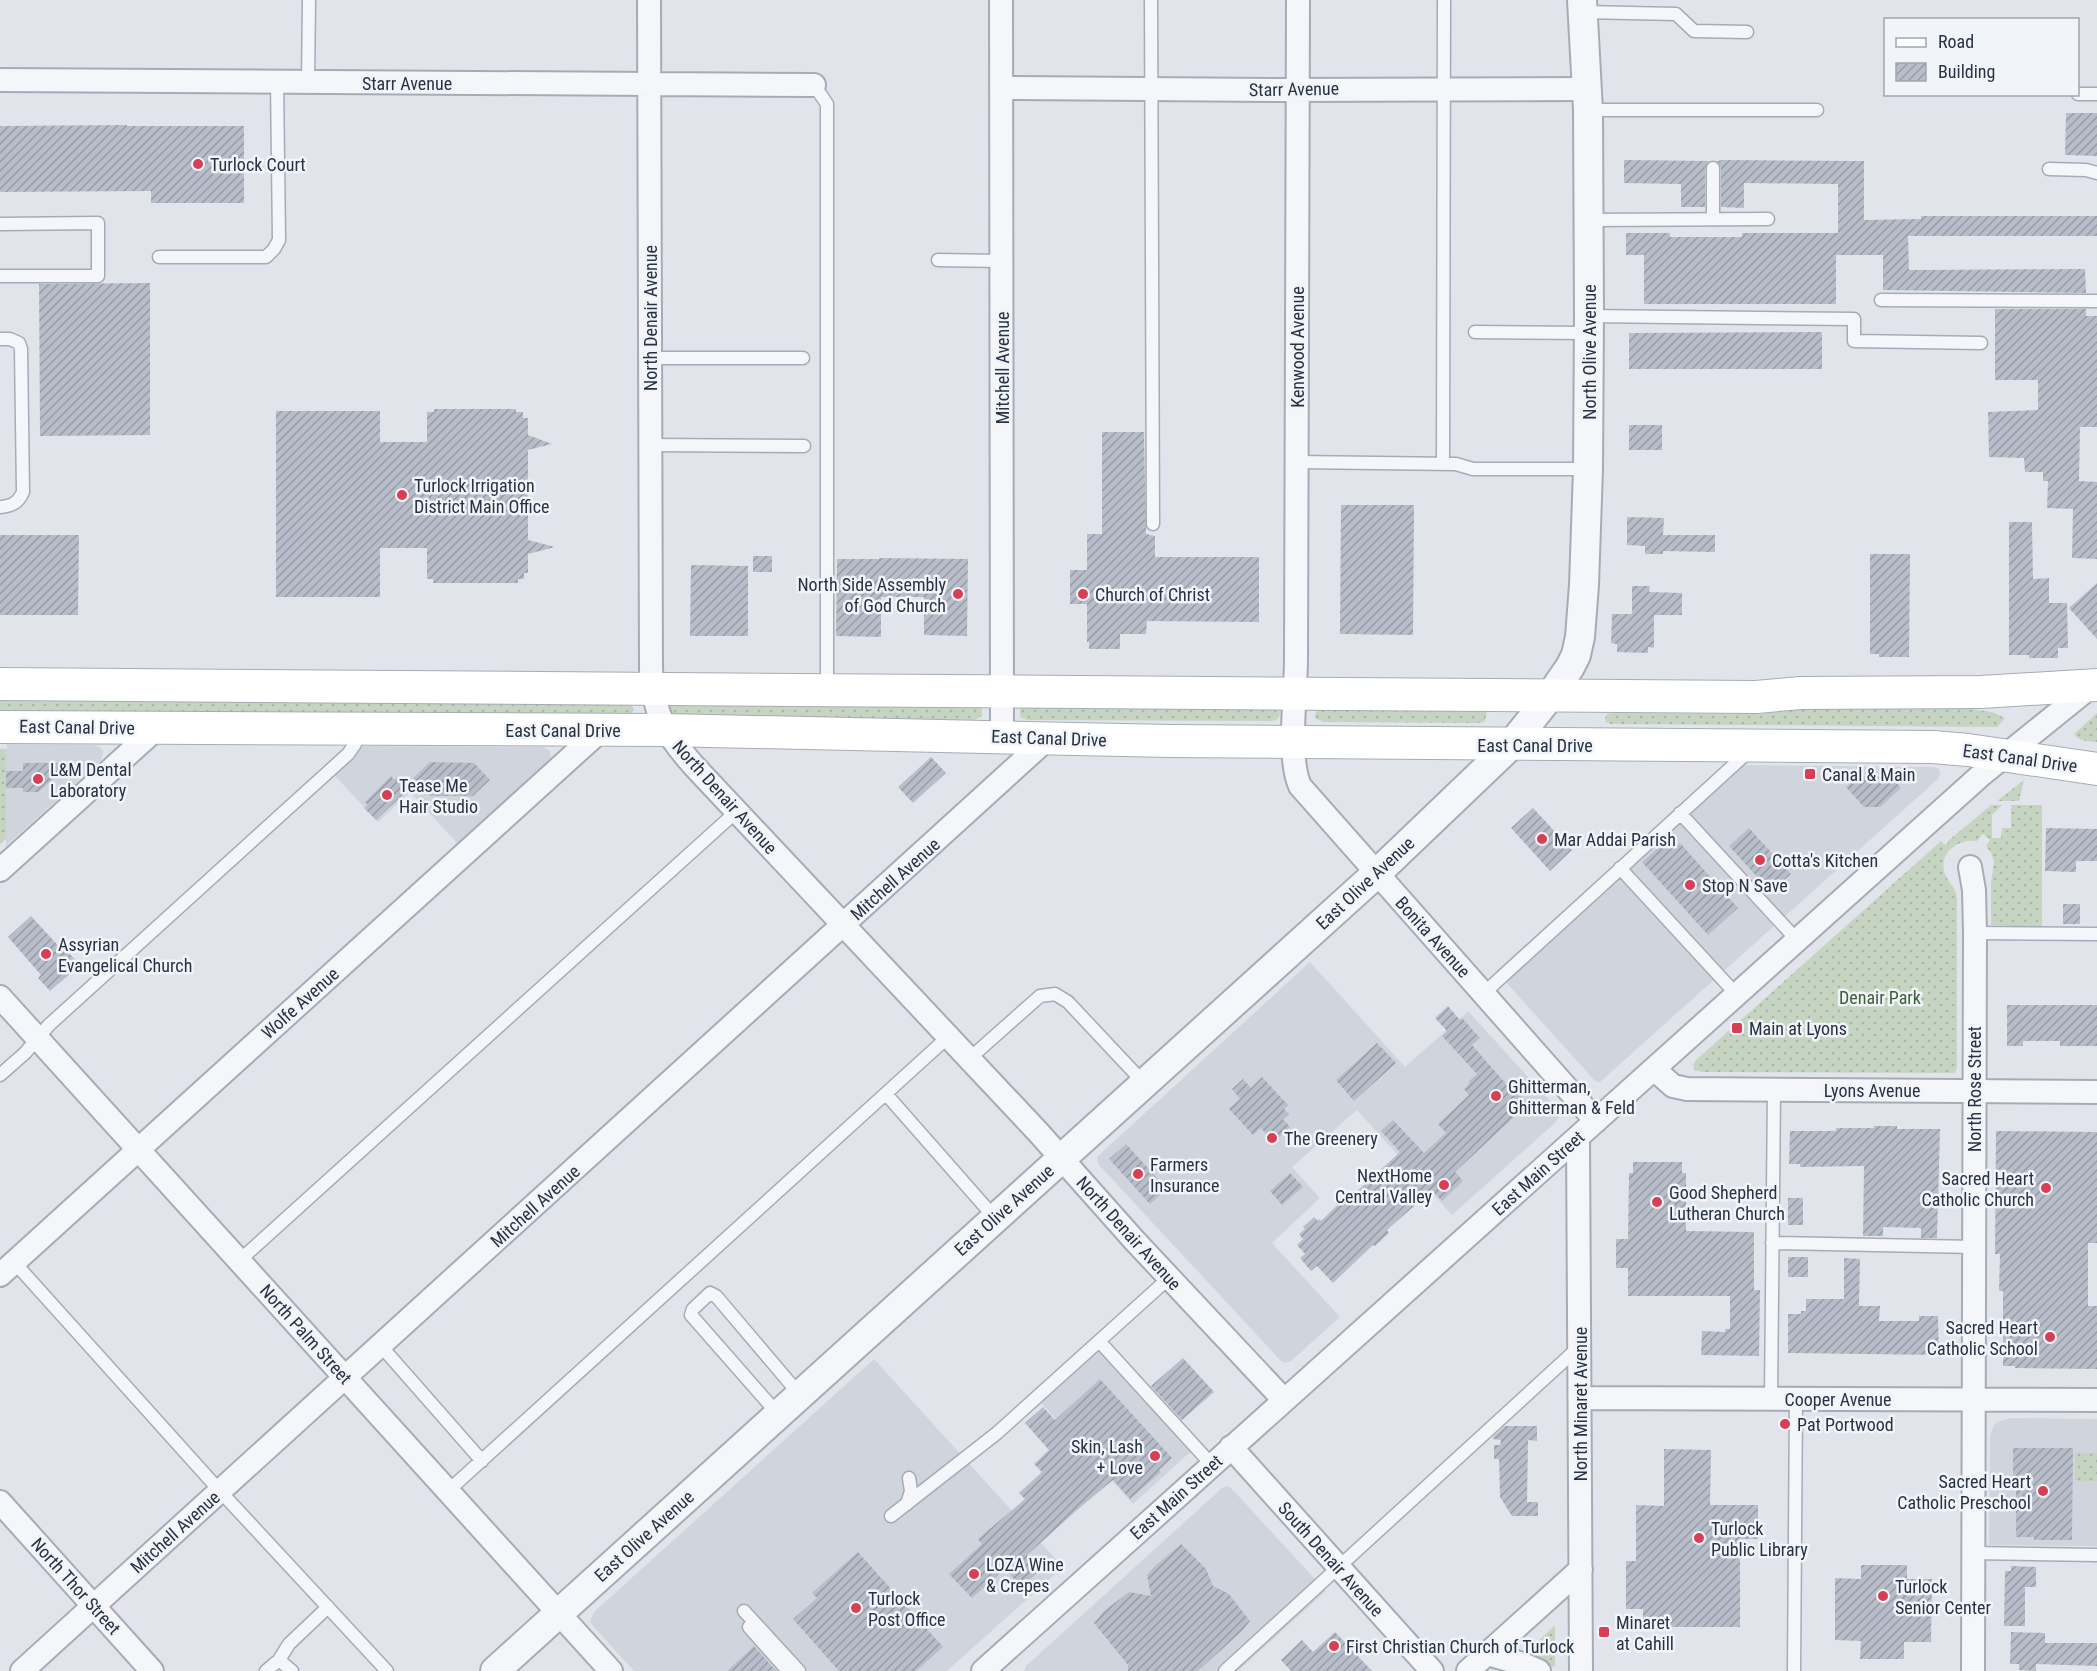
<svg xmlns="http://www.w3.org/2000/svg" width="2097" height="1671" font-family="'Roboto Condensed',sans-serif">
<style>
.built{fill:#cfd4dd}
.grass{fill:url(#grass-dots)}
.building{fill:url(#building-hatch)}
.lines{fill:none;stroke-linecap:round;stroke-linejoin:round}
.service-casing{stroke:#a6acb6;stroke-width:15}
.minor-casing{stroke:#a6acb6;stroke-width:26}
.tertiary-casing{stroke:#a6acb6;stroke-width:32}
.secondary-casing{stroke:#a6acb6;stroke-width:34}
.service{stroke:#f4f6f9;stroke-width:12}
.minor{stroke:#f4f6f9;stroke-width:22}
.tertiary{stroke:#f4f6f9;stroke-width:28}
.secondary{stroke:#fff;stroke-width:32}
.poi-dot{fill:#d73f54;stroke:#f1f4f8;stroke-width:2}
.labels{text-anchor:middle;dominant-baseline:central;stroke-width:5;stroke-linejoin:round;paint-order:stroke}
.street-label{font-size:18px;fill:#283244;stroke:#f1f4f8}
.poi-label{font-size:18px;fill:#283244;stroke:#f1f4f8;text-anchor:start}
.park-label{font-size:18px;fill:#3c6135;stroke:#f1f4f8}
</style>
<defs>
<pattern id="grass-dots" width="8" height="8" patternUnits="userSpaceOnUse" patternTransform="scale(1.5)"><rect width="8" height="8" fill="#c6d5c2"/><path d="M2 2h.1M6 6h.1" fill="none" stroke="#aab7a8" stroke-width="1.8" stroke-linecap="round"/></pattern>
<pattern id="building-hatch" width="6" height="6" patternUnits="userSpaceOnUse" patternTransform="scale(1.5)"><rect width="6" height="6" fill="#b8bec9"/><path d="M-1 1l2-2M0 6l6-6M5 7l2-2" fill="none" stroke="#969ba5"/></pattern>
</defs>
<rect width="100%" height="100%" fill="#e1e5eb"/>
<path class="built" d="M7 744 95 745 101 748 103 753 101 760 6 846Z
M345 746 543 747 550 751 551 758 549 762 458 844 410 792 378 822 325 765Z
M1725 765 1934 767 1939 769 1940 774 1938 779 1600 1082 1595 1081 1496 971Z
M1310 962 1405 1067 1468 1011 1558 1110 1559 1117 1556 1122 1452 1215 1357 1110 1292 1167 1320 1198 1272 1243 1340 1317 1291 1361 1286 1363 1281 1361 1099 1165 1097 1157Z
M1098 1333 1199 1444 1133 1504 1032 1393Z
M874 1359 1063 1567 947 1671H634L593 1626 590 1621 594 1612Z
M2010 1418 2097 1419V1546L1989 1545 1990 1436 1993 1427 1997 1422Z
M1227 1486 1231 1488 1326 1591 1238 1671H1024L1026 1666 1222 1488Z"/>
<path class="grass" d="M0 696 630 701 634 710 629 717 0 714Z
M671 704 982 707V716L975 720 678 718 673 717 669 709Z
M1020 706 1279 708 1280 714 1278 719 1272 721 1027 720 1020 717Z
M1317 708 1487 710 1485 721 1479 723 1324 722 1316 719 1315 716Z
M1799 708 1971 709 1992 712 2005 718 1997 727 1611 724 1606 722 1605 718 1607 714 1611 713 1762 714Z
M2097 713V742C2089 741 2079 742 2074 734Z
M0 749H7L6 839 0 844Z
M2024 780 2019 801H1997Z
M1991 805H2002L1992 815V838H2001L2002 828H2011V805H2042V927L1991 925V883L1994 861 1991 853 1986 846 1990 840 1983 834 1977 841C1957 838 1936 855 1946 876 1950 885 1956 888 1957 898V1068L1955 1073 1702 1072 1694 1070 1693 1065 1696 1060 1941 841 1944 844H1947L1948 841Z
M2075 1453H2097V1481H2075Z
M1553 1627H1555V1666L1551 1667 1527 1656 1526 1653Z"/>
<path class="building" d="M2066 113H2097V156L2065 155Z
M127 125V126H244V203H151V191L0 192V126Z
M1624 160 1709 161 1705 168V207H1681V184L1624 183Z
M1723 160 1864 161V220L1921 219V216H2097V236H1908L1909 270 2085 269 2086 293 1883 290V255H1836V304H1644V255H1626V233H1670V237H1742V233H1838V184L1744 183V208L1721 207V168L1717 161Z
M150 283V435L40 436 39 284Z
M1995 309H2086V316H2097V427H2080L2079 481 2097 482V559L2072 558 2073 509 2047 508 2048 481H2043V472H2025L2024 458 1989 457 1988 412 2038 410V380H1995Z
M1822 332V369H1629V333Z
M434 409H516V412H523V418H528V435L552 444 528 450V540L555 547 528 554V573H524V579H518V583H433V579H427V548H380V597H276V411H380V442H427V412H434Z
M1629 425H1662V450H1629Z
M1102 432H1144L1146 534 1155 536V557H1259V622L1147 621 1146 634H1120V649H1089V642H1087V604H1070V570H1087V534H1102Z
M1341 505H1414L1413 635 1340 634Z
M1627 517 1664 518 1663 535H1715V552L1663 551V554H1645V546L1627 545Z
M2009 522H2032L2033 579 2049 578V603H2067L2068 648H2058V658H2029V655H2009Z
M0 535H79L78 615H0Z
M1870 554H1910L1909 657H1879V654H1870Z
M753 556H772V572H753Z
M879 558 968 559 967 636 924 635V597H881V637L836 636 837 559H879Z
M691 565 748 566V636H690Z
M2097 583V639L2069 608Z
M1632 586H1650L1649 592 1682 593V615H1654V648L1648 647V653L1617 652V644L1611 643 1612 614H1632Z
M931 757 946 773 913 803 898 787Z
M430 762 474 763 490 780 473 796H430L413 778Z
M23 763H58L71 764 38 792H23V788H6V771H23Z
M391 776 394 780 397 777 409 789 376 820 364 808 368 805 365 802Z
M1859 776 1891 777 1901 788 1880 807H1864L1846 787Z
M1533 808 1572 850 1550 871 1511 828Z
M1749 828 1791 874 1771 892 1729 846Z
M2046 828 2097 829V861H2076V872L2045 871Z
M1670 837 1677 845 1680 843 1738 908 1708 935 1642 862Z
M2063 904H2080V924H2063Z
M31 916 64 952 66 950 80 965 50 991 38 978 41 975 8 937Z
M2007 1005H2097V1046H2060V1041H2023V1046H2007Z
M1448 1006 1460 1020 1462 1018 1480 1038 1472 1045 1507 1085 1509 1083 1528 1104 1455 1172 1463 1181 1442 1201 1432 1190 1387 1230 1389 1233 1375 1246 1373 1245 1333 1283 1317 1266 1311 1271 1300 1258 1305 1254 1297 1245 1303 1239 1299 1234 1305 1229 1303 1227 1314 1217 1318 1221 1320 1219 1321 1221 1352 1191 1354 1194 1400 1152 1381 1131 1393 1120 1424 1153 1446 1133 1438 1124 1469 1095 1464 1089 1470 1083 1468 1082 1477 1074 1442 1036 1447 1031 1435 1018Z
M1377 1043 1396 1063 1354 1101 1336 1080Z
M1262 1077 1288 1105 1284 1109 1289 1114 1283 1119 1290 1127 1274 1142 1261 1128 1253 1135 1229 1109 1240 1099 1232 1089 1243 1079 1251 1088Z
M1874 1126H1897V1129H1940L1937 1238H1921V1228L1883 1227V1236H1863L1864 1166 1800 1167V1164H1789L1790 1131H1836V1128H1874Z
M1996 1131 2097 1132V1243H2088V1306H2097V1369L2015 1368V1366H2003V1291H1999L2000 1254H1995Z
M1126 1144 1167 1189 1150 1204 1109 1159Z
M1633 1162H1682V1173H1686V1231L1754 1232V1290H1760L1759 1356 1701 1355 1702 1331 1725 1332V1329H1730V1296H1628V1268H1616V1239H1628L1629 1173H1633Z
M1290 1173 1303 1187 1282 1205 1270 1191Z
M1788 1198H1803V1225H1788Z
M1788 1257H1808V1277H1788Z
M1844 1258 1860 1259 1859 1306H1880L1879 1321H1919V1316H1938L1939 1355 1788 1353V1314H1801V1311H1806V1299H1844Z
M1183 1358 1214 1392 1182 1420 1151 1386Z
M1100 1379 1172 1458 1159 1470 1161 1472 1130 1499 1113 1480 1077 1510 1027 1555 1040 1570 1021 1587 1005 1569 972 1598 949 1574 982 1544 978 1539 1025 1499 1019 1493 1042 1472 1034 1464 1049 1450 1025 1423 1043 1407 1055 1420Z
M1505 1426H1537V1441L1528 1440 1527 1502H1538V1516H1512L1500 1497 1499 1459H1494V1445H1500L1501 1440 1493 1439V1437Z
M2013 1448H2073L2072 1540H2034V1537H2016V1485H2013Z
M1664 1449 1711 1450 1710 1505H1758V1539H1740V1627H1643V1609H1626V1561H1636V1505L1664 1506Z
M1181 1544 1206 1569 1213 1586 1229 1594 1250 1621 1242 1631 1198 1671H1128V1665L1094 1623 1104 1611 1129 1592 1151 1596 1147 1575 1154 1567Z
M858 1552 943 1647 916 1671H839L793 1619 817 1598 812 1593Z
M1861 1565H1907V1579H1932L1931 1642H1904V1659H1860L1861 1641 1835 1640V1578L1861 1579Z
M2011 1566 2036 1567V1587H2025V1626H2004L2005 1571H2011Z
M1335 1632 1372 1671H1291L1281 1660 1302 1640 1313 1652Z
M2011 1632 2045 1633V1643H2097V1666L2036 1664V1671L2019 1670V1664H2010Z
M754 1646 776 1671H727Z"/>
<g class="lines">
<defs>
<path id="service" d="M1151 0 1153 524
M1583 12 1676 14 1694 31 1747 32
M308 82 309 0
M814 85 827 104V689
M2078 94H2097
M1588 110H1817
M2049 169 2086 170 2097 173
M1713 219V168
M1589 220 1768 219
M0 224 98 223V276H0
M159 257H266L274 249 279 240 277 82
M938 260 1001 261
M1881 300 2097 301
M1589 316 1854 319V341L1981 343
M1475 332 1588 333
M0 339H10L19 343 21 349 23 492C18 503 12 506 0 507
M650 358H803
M651 445 804 446
M1297 462 1456 464 1473 469H1588
M1443 464 1444 0
M1680 813 1797 940
M1620 868 1736 994
M1975 933 2097 934
M1483 994 1748 752
M969 1059 1040 996 1055 994 1068 1002 1144 1083
M0 1075 25 1053 49 1025 348 754 355 744 358 730
M886 1094 995 1218
M1772 1243 1974 1247
M239 1261 737 811
M14 1262 220 1491 387 1671
M1099 1341 1212 1465
M381 1346 482 1461
M1771 1399 1774 1090
M778 1414 691 1315 693 1309 710 1293 716 1296 800 1395
M448 1491 948 1037
M907 1504 911 1491 909 1478
M891 1516 997 1433 1169 1278
M1973 1553 2097 1555
M744 1611 799 1671
M749 1627 788 1671
M279 1660 289 1644 328 1607
M266 1671 279 1660 292 1671
M1225 1671 1578 1348
M1794 1671 1796 1399"/>
<path id="minor" d="M649 0 651 669C654 715 664 732 694 766L1038 1132 1134 1240 1284 1400
M1001 0 1002 737
M1298 0 1296 659C1296 694 1287 757 1300 786L1596 1121
M0 80 814 85
M1001 88 1280 90 1587 89
M1970 867 1974 890 1975 933 1973 1671
M0 870 157 728
M0 997 611 1671
M1654 1069 1673 1086 1687 1089 2097 1092
M1578 1137 1581 1671
M0 1275 600 731
M1580 1398 2097 1400
M1231 1447 1432 1671
M0 1502 152 1671
M1487 1654 1523 1664 1539 1671
M22 1671 1047 739
M983 1671 1980 776 2094 684
M1468 1671 1581 1569"/>
<path id="tertiary" d="M495 1671 1376 874 1511 745 1550 696 1570 667 1576 655 1580 637 1584 585 1588 469 1589 316 1588 110 1582 0"/>
<path id="secondary" d="M0 684 1756 697 1800 693 1981 692 2097 685
M0 727 666 730 1170 741 1933 747 1968 750 2097 769"/>
</defs>
<use href="#service" class="service-casing"/>
<use href="#minor" class="minor-casing"/>
<use href="#tertiary" class="tertiary-casing"/>
<use href="#secondary" class="secondary-casing"/>
<use href="#service" class="service"/>
<use href="#minor" class="minor"/>
<use href="#tertiary" class="tertiary"/>
<use href="#secondary" class="secondary"/>
</g>
<g class="poi-dot">
<circle cx="198" cy="164" r="6"/>
<circle cx="402" cy="495" r="6"/>
<circle cx="958" cy="594" r="6"/>
<circle cx="1083" cy="594" r="6"/>
<rect x="1804" y="768" width="12" height="12" rx="3"/>
<circle cx="38" cy="779" r="6"/>
<circle cx="387" cy="795" r="6"/>
<circle cx="1542" cy="839" r="6"/>
<circle cx="1760" cy="860" r="6"/>
<circle cx="1690" cy="885" r="6"/>
<circle cx="46" cy="954" r="6"/>
<rect x="1731" y="1022" width="12" height="12" rx="3"/>
<circle cx="1496" cy="1096" r="6"/>
<circle cx="1272" cy="1138" r="6"/>
<circle cx="1138" cy="1174" r="6"/>
<circle cx="1444" cy="1185" r="6"/>
<circle cx="2046" cy="1188" r="6"/>
<circle cx="1657" cy="1202" r="6"/>
<circle cx="2050" cy="1337" r="6"/>
<circle cx="1785" cy="1424" r="6"/>
<circle cx="1155" cy="1456" r="6"/>
<circle cx="2043" cy="1491" r="6"/>
<circle cx="1699" cy="1538" r="6"/>
<circle cx="974" cy="1574" r="6"/>
<circle cx="1883" cy="1596" r="6"/>
<circle cx="856" cy="1608" r="6"/>
<rect x="1598" y="1626" width="12" height="12" rx="3"/>
<circle cx="1334" cy="1646" r="6"/>
</g>
<g class="labels">
<g class="street-label">
<text x="407" y="83">Starr Avenue</text>
<text transform="translate(1294 89) rotate(-1)">Starr Avenue</text>
<text transform="translate(650 318) rotate(-90)">North Denair Avenue</text>
<text transform="translate(1297 347) rotate(-90)">Kenwood Avenue</text>
<text transform="translate(1589 352) rotate(-90)">North Olive Avenue</text>
<text transform="translate(1002 368) rotate(-90)">Mitchell Avenue</text>
<text transform="translate(77 727) rotate(1)">East Canal Drive</text>
<text x="563" y="730">East Canal Drive</text>
<text transform="translate(1049 738) rotate(2)">East Canal Drive</text>
<text x="1535" y="745">East Canal Drive</text>
<text transform="translate(2020 758) rotate(8)">East Canal Drive</text>
<text transform="translate(725 797) rotate(48)">North Denair Avenue</text>
<text transform="translate(895 879) rotate(-42)">Mitchell Avenue</text>
<text transform="translate(1365 883) rotate(-43)">East Olive Avenue</text>
<text transform="translate(1433 937) rotate(48)">Bonita Avenue</text>
<text transform="translate(300 1003) rotate(-42)">Wolfe Avenue</text>
<text transform="translate(1974 1089) rotate(-90)">North Rose Street</text>
<text x="1872" y="1090">Lyons Avenue</text>
<text transform="translate(1538 1173) rotate(-42)">East Main Street</text>
<text transform="translate(535 1206) rotate(-42)">Mitchell Avenue</text>
<text transform="translate(1004 1210) rotate(-42)">East Olive Avenue</text>
<text transform="translate(1129 1233) rotate(48)">North Denair Avenue</text>
<text transform="translate(306 1334) rotate(48)">North Palm Street</text>
<text x="1838" y="1399">Cooper Avenue</text>
<text transform="translate(1580 1404) rotate(-90)">North Minaret Avenue</text>
<text transform="translate(1176 1497) rotate(-42)">East Main Street</text>
<text transform="translate(175 1532) rotate(-42)">Mitchell Avenue</text>
<text transform="translate(644 1536) rotate(-42)">East Olive Avenue</text>
<text transform="translate(1331 1559) rotate(48)">South Denair Avenue</text>
<text transform="translate(76 1586) rotate(48)">North Thor Street</text>
</g>
<g class="poi-label">
<text x="210" y="164">Turlock Court</text>
<text x="414" y="485">Turlock Irrigation<tspan x="414" dy="21">District Main Office</tspan></text>
<text x="946" y="584" text-anchor="end">North Side Assembly<tspan x="946" dy="21">of God Church</tspan></text>
<text x="1095" y="594">Church of Christ</text>
<text x="50" y="769">L&amp;M Dental<tspan x="50" dy="21">Laboratory</tspan></text>
<text x="1822" y="774">Canal &amp; Main</text>
<text x="399" y="785">Tease Me<tspan x="399" dy="21">Hair Studio</tspan></text>
<text x="1554" y="839">Mar Addai Parish</text>
<text x="1772" y="860">Cotta's Kitchen</text>
<text x="1702" y="885">Stop N Save</text>
<text x="58" y="944">Assyrian<tspan x="58" dy="21">Evangelical Church</tspan></text>
<text x="1749" y="1028">Main at Lyons</text>
<text x="1508" y="1086">Ghitterman,<tspan x="1508" dy="21">Ghitterman &amp; Feld</tspan></text>
<text x="1284" y="1138">The Greenery</text>
<text x="1150" y="1164">Farmers<tspan x="1150" dy="21">Insurance</tspan></text>
<text x="1432" y="1175" text-anchor="end">NextHome<tspan x="1432" dy="21">Central Valley</tspan></text>
<text x="2034" y="1178" text-anchor="end">Sacred Heart<tspan x="2034" dy="21">Catholic Church</tspan></text>
<text x="1669" y="1192">Good Shepherd<tspan x="1669" dy="21">Lutheran Church</tspan></text>
<text x="2038" y="1327" text-anchor="end">Sacred Heart<tspan x="2038" dy="21">Catholic School</tspan></text>
<text x="1797" y="1424">Pat Portwood</text>
<text x="1143" y="1446" text-anchor="end">Skin, Lash<tspan x="1143" dy="21">+ Love</tspan></text>
<text x="2031" y="1481" text-anchor="end">Sacred Heart<tspan x="2031" dy="21">Catholic Preschool</tspan></text>
<text x="1711" y="1528">Turlock<tspan x="1711" dy="21">Public Library</tspan></text>
<text x="986" y="1564">LOZA Wine<tspan x="986" dy="21">&amp; Crepes</tspan></text>
<text x="1895" y="1586">Turlock<tspan x="1895" dy="21">Senior Center</tspan></text>
<text x="868" y="1598">Turlock<tspan x="868" dy="21">Post Office</tspan></text>
<text x="1616" y="1622">Minaret<tspan x="1616" dy="21">at Cahill</tspan></text>
<text x="1346" y="1646">First Christian Church of Turlock</text>
</g>
<g class="park-label">
<text x="1880" y="997">Denair Park</text>
</g>
</g>
<rect x="1884" y="18" width="195" height="78" fill="#f1f4f8" stroke="#a1a6b0" stroke-width="1.5"/>
<rect x="1896" y="38" width="30" height="9" fill="#ffffff" stroke="#a1a6b0" stroke-width="1.5"/>
<text x="1938" y="48" font-size="18" fill="#283244">Road</text>
<rect x="1896" y="63" width="30" height="18" fill="url(#building-hatch)" stroke="#a1a6b0" stroke-width="1.5"/>
<text x="1938" y="78" font-size="18" fill="#283244">Building</text>
</svg>
